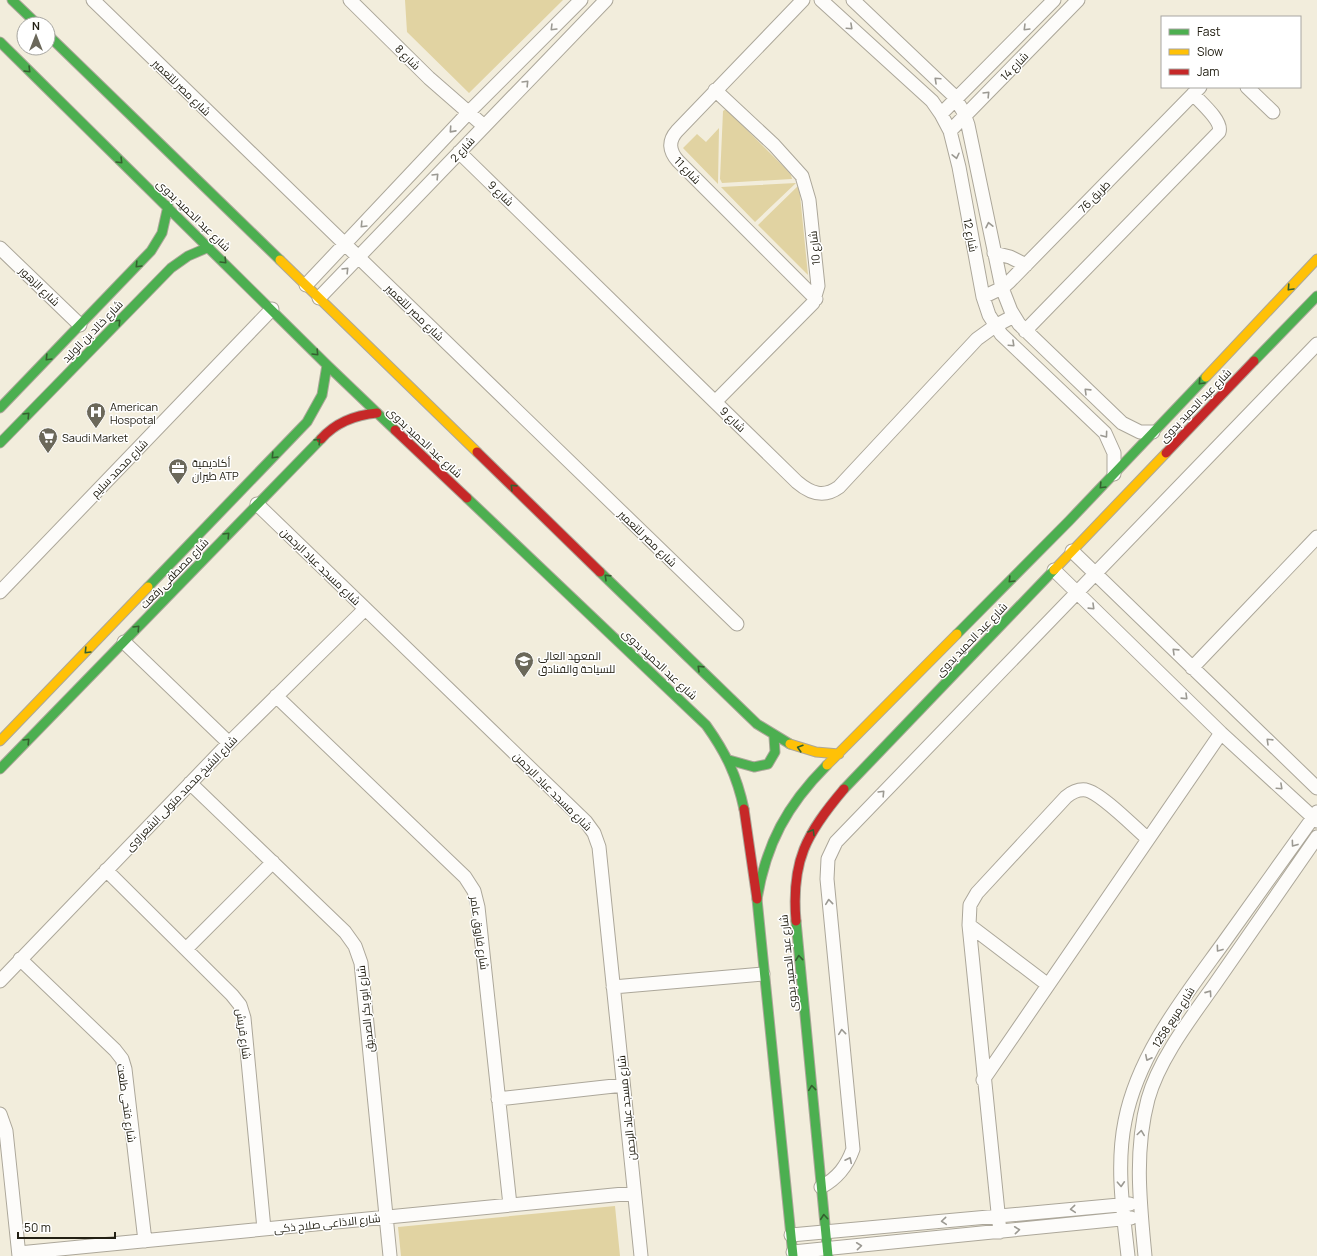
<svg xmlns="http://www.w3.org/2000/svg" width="1317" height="1256" font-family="Manrope,Cairo,sans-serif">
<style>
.green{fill:#e1d3a2}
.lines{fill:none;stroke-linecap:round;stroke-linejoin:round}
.street-casing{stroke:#aca79a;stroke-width:15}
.fast-casing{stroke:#aca79a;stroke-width:11}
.slow-casing{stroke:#aca79a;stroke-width:11}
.jam-casing{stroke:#aca79a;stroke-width:11}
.street{stroke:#fdfcfa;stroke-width:13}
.fast{stroke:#4caf50;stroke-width:9}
.slow{stroke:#ffc107;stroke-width:9}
.jam{stroke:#c62828;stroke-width:9}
.oneway{stroke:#9b9992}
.oneway2{stroke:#35602f}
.labels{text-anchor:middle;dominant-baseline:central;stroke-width:3;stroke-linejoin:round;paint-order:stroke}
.street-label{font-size:11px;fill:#232014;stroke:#fff}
.poi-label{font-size:11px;fill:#232014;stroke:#fff;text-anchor:start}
</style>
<rect width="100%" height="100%" fill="#f2eddc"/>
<path class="green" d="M405 0H563L469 93 407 32Z
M726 109 785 168 791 175 792 179 722 183 720 179 723 111Z
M719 128 718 184 683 148 697 134 706 142Z
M796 183 755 222 721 187Z
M799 185 808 275 758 225Z
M615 1206 620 1256H401L398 1227Z"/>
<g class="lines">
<defs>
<path id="street" d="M93 0 737 624
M350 0 429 78 484 126
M803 0 677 131C668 141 669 151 678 161L816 299
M821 0 932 101 941 114 950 131 959 167 983 297 989 315 1001 334 1105 433 1114 453V474
M853 0 953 95 963 111 968 125 1002 288 1011 311 1019 324 1122 423 1140 432H1153
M1247 87 1273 112
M715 90 774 145 802 176 809 200 818 286 813 303 715 402
M941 114 1054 0
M950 131 1078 0
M459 152 797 482C811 494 824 498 839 487L977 339 995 326 1014 316
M0 248 80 325
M994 253 1010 257 1026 265
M306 285 469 112 581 0
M983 297 1002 288 1010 281 1200 87
M319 298 606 0
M1025 331 1219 132C1223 121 1200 102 1193 94
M257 504 586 822 594 833 599 847 641 1256
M1072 551 1317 788
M1054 570 1221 733 1317 821
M0 592 272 309
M124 642 229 743
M1192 668 1317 537
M276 696 465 877 474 891 478 907 510 1205
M190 783 345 932 355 946 361 963 390 1256
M106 870 232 995 240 1005 244 1018 264 1229
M969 925 1048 985
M186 949 273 862
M20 959 115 1050 122 1059 125 1069 145 1241
M0 981 229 743 365 609
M613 987 763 974
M983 1080 1221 733
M498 1099 623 1085
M0 1114 6 1131 19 1256
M821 1187C838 1178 847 1166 853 1149L827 879 828 859 836 842 1317 344
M1000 1232 969 925 970 905 977 893 1066 797C1072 792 1078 789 1086 790 1101 793 1135 828 1148 839
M791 1235 1130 1204
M793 1252 1131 1218
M19 1253 634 1193
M1128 1256C1123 1211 1116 1165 1125 1121 1138 1054 1185 996 1224 942 1255 899 1286 855 1317 812
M1145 1256C1140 1203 1134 1152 1148 1099 1159 1059 1191 1018 1215 984 1249 935 1283 886 1317 837"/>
<path id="fast" d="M12 0 37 24
M48 35 280 260
M0 42 327 365 395 430
M1254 361 1317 296
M0 408 151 251 162 233 168 206
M0 443 171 268 188 256 209 247
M467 498 706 725C726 753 737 776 744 809
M600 572 757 724 790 744
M148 587 307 422 322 395 327 365
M957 634 1069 521 1206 377
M729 760 754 767 768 764 775 752 774 737
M0 769 321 439
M844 789 1054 570
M796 921 828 1256
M793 1256 757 899C766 844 787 805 827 765"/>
<path id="slow" d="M280 260 477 452
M1206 377 1317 259
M1054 570 1166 453
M0 741 148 587
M790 744 816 752 839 754
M827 765 957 634"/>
<path id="jam" d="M395 430 467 498
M321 439C336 422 355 415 377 413
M477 452 600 572
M1166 453 1254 361
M744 809 757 899
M796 921C791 861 806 834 844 789"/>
</defs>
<use href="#street" class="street-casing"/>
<use href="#fast" class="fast-casing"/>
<use href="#slow" class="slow-casing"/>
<use href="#jam" class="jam-casing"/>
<use href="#street" class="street"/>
<use href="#fast" class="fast"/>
<use href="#slow" class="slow"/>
<use href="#jam" class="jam"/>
</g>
<defs><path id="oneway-chevron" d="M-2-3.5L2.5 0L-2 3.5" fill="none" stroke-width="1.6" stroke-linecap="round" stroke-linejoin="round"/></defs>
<g class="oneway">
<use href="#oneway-chevron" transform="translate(850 27) rotate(43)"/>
<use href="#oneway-chevron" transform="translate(553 28) rotate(135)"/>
<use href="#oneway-chevron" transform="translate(1026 28) rotate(135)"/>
<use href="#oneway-chevron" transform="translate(937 80) rotate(-137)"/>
<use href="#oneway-chevron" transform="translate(526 83) rotate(-46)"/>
<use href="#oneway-chevron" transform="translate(987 94) rotate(-46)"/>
<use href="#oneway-chevron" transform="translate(452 130) rotate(132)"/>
<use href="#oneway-chevron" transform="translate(956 156) rotate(77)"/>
<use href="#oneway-chevron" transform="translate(436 176) rotate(-46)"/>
<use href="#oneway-chevron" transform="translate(363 225) rotate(134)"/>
<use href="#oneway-chevron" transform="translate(989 225) rotate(-102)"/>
<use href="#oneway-chevron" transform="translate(346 270) rotate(-46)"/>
<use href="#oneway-chevron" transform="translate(1012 344) rotate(43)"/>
<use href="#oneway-chevron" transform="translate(1087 391) rotate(-136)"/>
<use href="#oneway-chevron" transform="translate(1105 435) rotate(54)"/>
<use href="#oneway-chevron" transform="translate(1092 607) rotate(44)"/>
<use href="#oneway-chevron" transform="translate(1175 651) rotate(-136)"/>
<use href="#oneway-chevron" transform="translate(1185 697) rotate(44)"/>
<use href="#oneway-chevron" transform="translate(1269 741) rotate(-136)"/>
<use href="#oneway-chevron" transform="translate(1280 787) rotate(43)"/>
<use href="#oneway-chevron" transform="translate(882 793) rotate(-46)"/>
<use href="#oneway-chevron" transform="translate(1294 844) rotate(126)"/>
<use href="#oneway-chevron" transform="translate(829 902) rotate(-96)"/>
<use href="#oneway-chevron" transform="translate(1219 949) rotate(126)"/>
<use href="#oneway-chevron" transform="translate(1209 993) rotate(-55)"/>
<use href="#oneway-chevron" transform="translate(842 1032) rotate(-96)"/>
<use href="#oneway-chevron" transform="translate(1148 1058) rotate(116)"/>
<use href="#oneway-chevron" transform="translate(1141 1133) rotate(-82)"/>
<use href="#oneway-chevron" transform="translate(849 1160) rotate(-64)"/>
<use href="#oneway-chevron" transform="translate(1121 1184) rotate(87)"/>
<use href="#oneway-chevron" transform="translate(1073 1209) rotate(175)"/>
<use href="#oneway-chevron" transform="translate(944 1221) rotate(175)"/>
<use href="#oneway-chevron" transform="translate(1017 1230) rotate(-6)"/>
<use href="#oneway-chevron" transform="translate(859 1246) rotate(-6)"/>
</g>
<g class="oneway2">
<use href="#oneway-chevron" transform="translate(28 70) rotate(45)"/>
<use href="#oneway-chevron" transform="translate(120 161) rotate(45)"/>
<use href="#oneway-chevron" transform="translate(224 261) rotate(45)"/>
<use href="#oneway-chevron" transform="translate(138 265) rotate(134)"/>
<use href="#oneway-chevron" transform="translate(1290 288) rotate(133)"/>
<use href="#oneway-chevron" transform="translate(118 322) rotate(-46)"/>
<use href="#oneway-chevron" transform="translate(316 353) rotate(46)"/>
<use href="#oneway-chevron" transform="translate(48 358) rotate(134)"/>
<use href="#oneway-chevron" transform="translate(1201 382) rotate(133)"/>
<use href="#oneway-chevron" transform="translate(27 415) rotate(-46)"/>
<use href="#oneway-chevron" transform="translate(318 441) rotate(-46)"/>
<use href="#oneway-chevron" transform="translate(274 456) rotate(134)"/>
<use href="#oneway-chevron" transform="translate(1102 486) rotate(134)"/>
<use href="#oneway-chevron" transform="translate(513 487) rotate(-136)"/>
<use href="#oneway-chevron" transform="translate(227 535) rotate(-46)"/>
<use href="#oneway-chevron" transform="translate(607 577) rotate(-136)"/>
<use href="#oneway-chevron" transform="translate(1011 580) rotate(134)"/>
<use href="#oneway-chevron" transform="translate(137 628) rotate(-46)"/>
<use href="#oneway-chevron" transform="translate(87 651) rotate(134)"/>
<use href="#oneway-chevron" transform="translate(700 668) rotate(-136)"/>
<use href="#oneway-chevron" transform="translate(27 741) rotate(-46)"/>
<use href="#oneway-chevron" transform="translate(800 748) rotate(-163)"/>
<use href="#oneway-chevron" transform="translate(812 832) rotate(-59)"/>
<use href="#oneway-chevron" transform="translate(799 958) rotate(-96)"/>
<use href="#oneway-chevron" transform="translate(812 1088) rotate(-96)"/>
<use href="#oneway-chevron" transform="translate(824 1217) rotate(-95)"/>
</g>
<defs>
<symbol id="hospital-pin" viewBox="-11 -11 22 30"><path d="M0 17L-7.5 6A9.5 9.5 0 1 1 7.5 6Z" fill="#6b685a" stroke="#fff"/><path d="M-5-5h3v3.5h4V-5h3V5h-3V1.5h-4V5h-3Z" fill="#fff"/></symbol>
<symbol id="supermarket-pin" viewBox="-11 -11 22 30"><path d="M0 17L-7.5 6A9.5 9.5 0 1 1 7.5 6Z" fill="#6b685a" stroke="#fff"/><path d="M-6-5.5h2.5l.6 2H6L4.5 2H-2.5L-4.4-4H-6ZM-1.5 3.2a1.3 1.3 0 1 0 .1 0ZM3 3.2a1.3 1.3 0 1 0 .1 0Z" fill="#fff"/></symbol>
<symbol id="office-pin" viewBox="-11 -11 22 30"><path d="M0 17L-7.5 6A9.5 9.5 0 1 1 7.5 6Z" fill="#6b685a" stroke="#fff"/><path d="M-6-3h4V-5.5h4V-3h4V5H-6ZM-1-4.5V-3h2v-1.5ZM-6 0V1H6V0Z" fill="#fff"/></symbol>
<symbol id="university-pin" viewBox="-11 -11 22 30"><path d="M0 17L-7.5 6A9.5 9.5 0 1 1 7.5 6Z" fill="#6b685a" stroke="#fff"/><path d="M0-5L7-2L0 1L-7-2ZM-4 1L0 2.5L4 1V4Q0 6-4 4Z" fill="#fff"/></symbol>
</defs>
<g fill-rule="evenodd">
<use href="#hospital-pin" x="85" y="401" width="22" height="30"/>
<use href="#supermarket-pin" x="37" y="426" width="22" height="30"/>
<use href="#office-pin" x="167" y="457" width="22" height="30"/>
<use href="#university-pin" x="513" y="650" width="22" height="30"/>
</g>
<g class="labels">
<g class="street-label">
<text transform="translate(408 57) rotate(45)">شارع 8</text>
<text transform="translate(1014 66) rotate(-46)">شارع 14</text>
<text transform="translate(182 87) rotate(44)">شارع مصر للتعمير</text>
<text transform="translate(462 149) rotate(-47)">شارع 2</text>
<text transform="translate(688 170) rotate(46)">شارع 11</text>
<text transform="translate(501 193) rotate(44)">شارع 9</text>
<text transform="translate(1094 196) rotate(-46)">طريق 76</text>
<text transform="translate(194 215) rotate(44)">شارع عبد الحميد بدوى</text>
<text transform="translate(971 235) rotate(79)">شارع 12</text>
<text transform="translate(814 248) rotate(-96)">شارع 10</text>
<text transform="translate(40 286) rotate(44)">شارع الزهور</text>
<text transform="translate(415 312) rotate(44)">شارع مصر للتعمير</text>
<text transform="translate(92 331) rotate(-46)">شارع خالد بن الوليد</text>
<text transform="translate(1195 405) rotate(-46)">شارع عبد الحميد بدوى</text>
<text transform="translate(733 419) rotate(44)">شارع 9</text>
<text transform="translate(425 442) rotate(43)">شارع عبد الحميد بدوى</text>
<text transform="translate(119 468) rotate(-46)">شارع محمد سليم</text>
<text transform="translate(648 538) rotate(44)">شارع مصر للتعمير</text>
<text transform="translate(321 566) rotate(44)">شارع مسجد عباد الرحمن</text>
<text transform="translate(174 573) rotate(-46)">شارع مصطفى رفعت</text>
<text transform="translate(971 639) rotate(-46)">شارع عبد الحميد بدوى</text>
<text transform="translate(660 664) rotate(43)">شارع عبد الحميد بدوى</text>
<text transform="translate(553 791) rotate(45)">شارع مسجد عباد الرحمن</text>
<text transform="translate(181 793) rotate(-46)">شارع الشيخ محمد متولى الشعراوى</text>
<text transform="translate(480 933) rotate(82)">شارع فاروق عامر</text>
<text transform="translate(788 963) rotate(-96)">شارع عبد الحميد بدوى</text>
<text transform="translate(365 1009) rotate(-96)">شارع ابو بكر الصديق</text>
<text transform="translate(1173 1017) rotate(-58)">شارع مربع 1258</text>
<text transform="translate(244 1034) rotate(82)">شارع قريش</text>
<text transform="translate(127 1103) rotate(82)">شارع فتحى طلعت</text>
<text transform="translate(626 1108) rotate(-96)">شارع مسجد عباد الرحمن</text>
<text transform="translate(327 1223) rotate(-6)">شارع الاذاعى صلاح ذكى</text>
</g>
<g class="poi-label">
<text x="110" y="406">American<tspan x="110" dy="13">Hospotal</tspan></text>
<text x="62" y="437">Saudi Market</text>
<text x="192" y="462">أكاديمية<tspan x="192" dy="13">طيران ATP</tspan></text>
<text x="538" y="655">المعهد العالى<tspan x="538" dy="13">للسياحة والفنادق</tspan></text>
</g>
</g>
<rect x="1161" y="16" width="140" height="72" fill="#ffffff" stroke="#a7a6a1"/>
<rect x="1169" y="29" width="20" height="6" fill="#4caf50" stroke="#a7a6a1"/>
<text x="1197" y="36" font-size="12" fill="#232014">Fast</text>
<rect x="1169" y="49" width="20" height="6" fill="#ffc107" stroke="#a7a6a1"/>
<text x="1197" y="56" font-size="12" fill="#232014">Slow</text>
<rect x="1169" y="69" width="20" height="6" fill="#c62828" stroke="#a7a6a1"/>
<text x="1197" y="76" font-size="12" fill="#232014">Jam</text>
<g transform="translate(36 36)"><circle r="19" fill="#ffffff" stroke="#a7a6a1"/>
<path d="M0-3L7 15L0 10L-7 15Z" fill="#6b685a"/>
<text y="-6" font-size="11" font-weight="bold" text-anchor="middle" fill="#232014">N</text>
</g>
<path d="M18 1232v6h97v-6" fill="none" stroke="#232014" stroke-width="2"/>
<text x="24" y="1232" font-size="12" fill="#232014" stroke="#ffffff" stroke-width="3" paint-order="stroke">50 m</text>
</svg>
